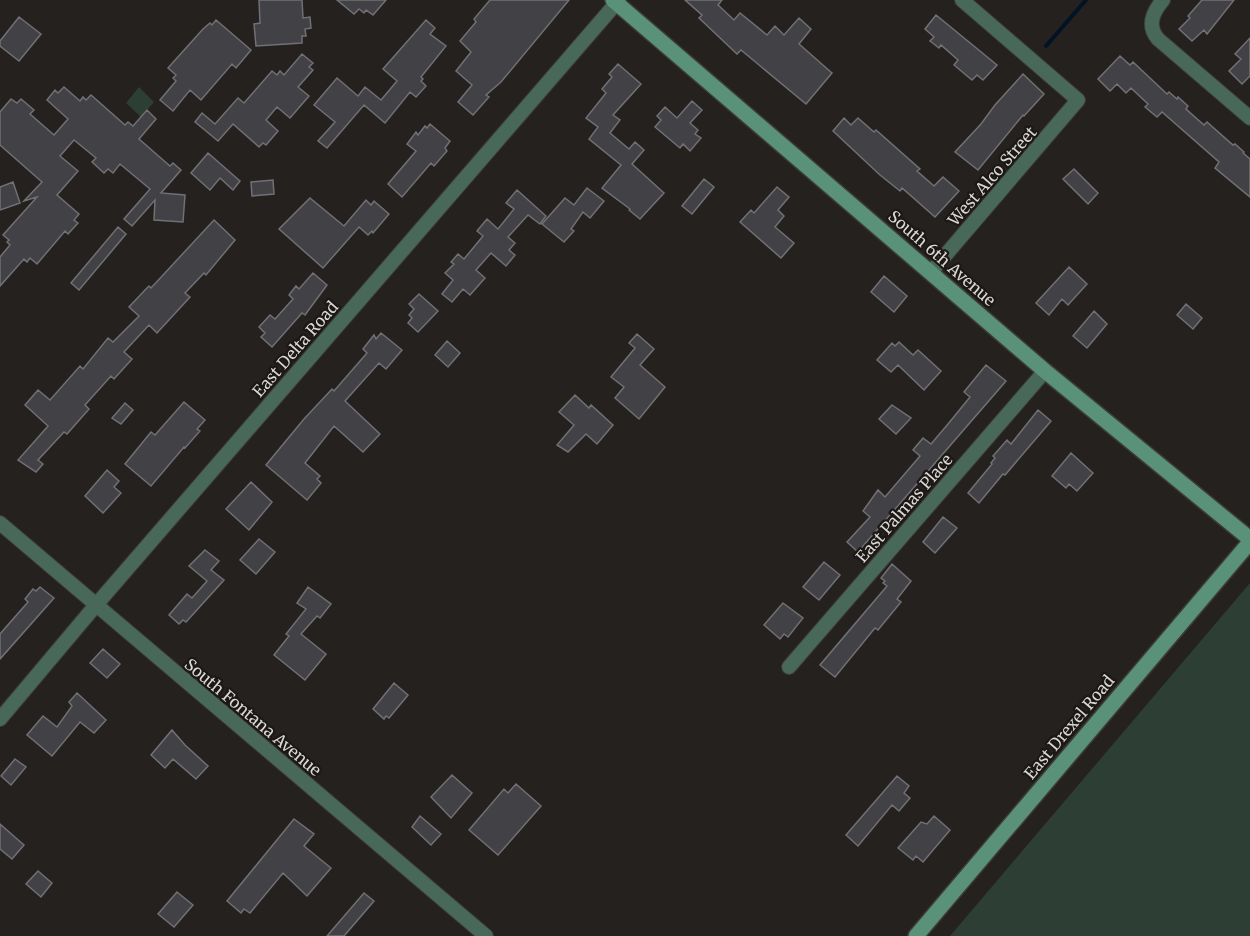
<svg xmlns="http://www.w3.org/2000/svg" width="1250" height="936" font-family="Merriweather,serif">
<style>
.green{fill:#2d3f34}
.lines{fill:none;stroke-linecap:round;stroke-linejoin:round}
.stream{stroke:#031325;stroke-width:4}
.building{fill:#424246;stroke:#707075;stroke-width:1.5}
.street-casing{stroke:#3e3b38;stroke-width:16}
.secondary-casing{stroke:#3e3b38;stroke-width:18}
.street{stroke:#48695a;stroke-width:14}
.secondary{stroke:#5a9279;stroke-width:15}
.labels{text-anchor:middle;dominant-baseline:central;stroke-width:4.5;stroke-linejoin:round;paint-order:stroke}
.street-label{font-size:16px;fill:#dad8d6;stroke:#1c1815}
</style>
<rect width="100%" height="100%" fill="#25211e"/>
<path class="green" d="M139 87 154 102 141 117 126 103Z
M1250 583V936H950Z"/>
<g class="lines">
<path class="stream" d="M1046 46 1086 0"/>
</g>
<path class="building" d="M259 0H302L303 18 310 17 311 28 305 29 306 36H302V43L256 46 254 24 260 23Z
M337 0H386L373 15 366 10 364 13 359 9 354 14Z
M490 0H569L501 82 486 95 489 97 473 115 458 102 472 85 456 71 471 52 460 41 476 22 474 19Z
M685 0H722L718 5 734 20 740 13 767 35 775 26 784 35 799 18 811 29 799 44 832 73 806 104 741 50 737 54 699 18 702 15Z
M1202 0H1234L1207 34 1204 30 1192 41 1179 29 1190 18 1188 16Z
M936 15 997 65 983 80 977 75 972 80 954 65 958 60 941 45 939 48 930 41 934 37 925 29Z
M19 17 41 34 19 61 0 46V41Z
M216 20 251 50 236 68 232 64 201 100 190 90 173 111 160 100 176 81 173 78 176 75 168 68 203 29 210 23 212 25Z
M426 20 435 28 430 34 446 46 421 77 423 79 421 81 426 86 416 97 410 92 385 123 364 105 327 148 318 141 335 122 314 105 337 78 358 96 365 87 381 100 397 81 383 69Z
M1250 38V76L1242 84 1229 71 1241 59 1235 54Z
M302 54 313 63 309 67 313 70 298 87 309 96 290 118 277 107 266 120 278 131 266 145 263 143 259 147 233 124 218 141 195 122 202 113 215 124 238 98 244 103 272 71 277 75 280 71 284 75Z
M1120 56 1130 65 1133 62 1167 94 1169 92 1177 99 1178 97 1188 106 1186 109 1204 125 1207 122 1233 145 1235 144 1244 152 1243 153 1250 159V197L1215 168 1219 162 1162 112 1157 117 1145 107 1148 104 1131 88 1126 93 1117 84 1110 91 1098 79Z
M618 64 641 84 613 115 620 120 610 133 629 149 635 142 644 150 632 164 664 193 640 219 629 210 630 209 602 188 621 165 589 139 598 127 586 118 606 93 602 89 612 77 609 74Z
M1023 74 1044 94 1024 116 1023 115 978 170 955 152 981 124 995 105Z
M64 87 80 101 83 97 86 100 91 95 125 125 128 122 133 126 147 110 156 119 139 139 170 166 173 163 181 170 161 193 185 195 183 222 154 220 155 200 132 226 124 219 150 189 120 164 113 173 108 169 104 173 92 162 96 158 74 140 60 156 78 171 57 195 79 214 74 220 78 223 68 234 65 231 37 264 30 258 27 262 24 259 0 286V257L10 245 7 242 9 240 3 235 37 197 24 201 42 182 0 145V112L11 99 17 103 21 99 34 110 30 114 54 135 68 119 47 100 55 90 58 93Z
M692 101 702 110 690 123 698 130 695 134 701 138 690 151 683 144 680 148 655 127 661 120 657 116 665 107 677 118Z
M844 118 851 125 858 118 874 132 876 130 920 169 917 171 934 186 943 177 959 191 935 217 902 188 900 191 880 175 833 131Z
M430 124 450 141 445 148 447 151 434 166 431 163 402 197 388 184 416 151 407 144 416 132 418 135 425 126 427 128Z
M208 153 240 181 233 190 220 178 210 190 191 173Z
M1074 169 1098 193 1088 204 1063 179Z
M704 179 714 187 692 214 682 206Z
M273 180 274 194 252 196 251 182Z
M13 182 20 203 0 210V187Z
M777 187 789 197 778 210 784 216 775 227 794 243 781 258 740 222 751 210 754 213Z
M587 188 604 201 590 218 583 212 571 229 574 231 564 242 542 224 565 198 574 205Z
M517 190 546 216 540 224 528 215 508 237 515 243 509 250 515 255 506 266 491 253 476 270 485 278 470 295 463 289 452 302 442 294 453 280 445 273 454 264 451 262 458 254 464 259 483 236 477 231 487 219 498 229 514 209 506 203Z
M310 198 344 226 366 200 371 205 374 201 389 214 373 233 372 231 368 235 359 227 323 268 279 229Z
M214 220 235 240 206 275 204 273 185 293 190 297 157 333 149 325 124 352 132 359 114 379 111 376 85 405 89 409 67 434 64 432 38 460 43 464 36 472 18 460 48 426 25 405 38 390 50 400 80 366 83 369 108 338 113 342 139 316 129 307 145 290 149 286 151 288Z
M118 227 126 234 79 290 71 283Z
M1069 267 1087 284 1068 305 1062 299 1049 315 1036 303Z
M313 273 327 285 305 315 302 313 272 347 261 337 265 333 259 327 270 315 275 319 293 299 289 295 296 286 299 289Z
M884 276 907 296 894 312 871 292Z
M419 294 438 311 418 332 408 323 412 318 409 315 414 309 409 304Z
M1186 304 1202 318 1193 329 1177 315Z
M1094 311 1107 324 1087 348 1073 336Z
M381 333 402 350 386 369 379 363 345 401 380 434 363 452 334 426 305 463 320 476 317 479 321 483 307 500 266 465 304 419 332 389 334 391 367 353 363 349 374 335 376 339Z
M637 334 654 349 640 365 665 387 639 419 615 398 624 387 611 377 635 348 629 343Z
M447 341 460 353 448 367 435 355Z
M899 342 913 355 918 350 941 371 924 390 898 365 891 372 877 360 892 343 895 346Z
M986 365 1006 381 858 552 847 542 870 517 863 511 878 490 885 497 920 456 913 450 923 438 931 444 948 424 970 397 964 392Z
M575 395 589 408 591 405 613 425 597 444 586 434 568 452 557 445 574 425 559 412Z
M184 402 205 420 197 429 200 431 185 448 184 447 151 486 125 464 151 432 155 435Z
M125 403 133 410 121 424 112 418Z
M892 405 911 418 896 434 879 419Z
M1038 410 1051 421 1005 475 1003 474 979 503 968 493 992 464 991 463 995 458 993 456 1007 440 1011 444Z
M1071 453 1093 473 1077 491 1069 484 1066 488 1052 476Z
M107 470 119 481 114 487 121 493 103 513 85 496Z
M251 482 272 502 249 530 226 509Z
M943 517 957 528 935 553 923 542Z
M259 539 275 552 256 574 240 560Z
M205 550 219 561 211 570 224 580 186 622 183 620 179 624 169 615 187 594 192 598 207 581 189 566Z
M824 562 840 575 819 600 803 587Z
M892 564 911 581 897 599 901 602 878 630 875 628 835 677 820 665 887 586 883 583 885 581 881 578Z
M40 587 54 598 0 659V634L28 602 25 599 33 589 36 591Z
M308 587 331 604 320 618 317 616 301 634 326 654 305 680 274 655 289 636 286 634 306 609 297 603Z
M783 603 803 618 788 637 784 634 780 639 764 625Z
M103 649 120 664 107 678 90 663Z
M394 683 408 695 389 718 386 716 384 719 373 709Z
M77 693 106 720 94 733 80 722 52 756 27 735 43 716 57 727 72 706 69 702Z
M172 730 185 745 208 766 196 779 173 759 165 768 151 755Z
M15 759 26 767 11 785 1 776Z
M452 775 472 793 451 818 431 797Z
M897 776 909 786 904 793 910 798 899 811 892 805 858 846 846 835Z
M516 784 541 806 498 855 469 830 504 789 508 793Z
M420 816 441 834 431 845 412 827Z
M934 816 950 830 923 862 916 856 913 860 898 848 921 822 927 824Z
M294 819 314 834 304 846 331 868 307 896 283 873 250 913 244 909 241 913 227 901Z
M0 824 24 845 12 859 0 849Z
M38 871 52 883 41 897 26 884Z
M177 892 193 905 174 927 158 914Z
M364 893 374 901 344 936H327Z"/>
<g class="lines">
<defs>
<path id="street" d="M1163 0C1152 13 1147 26 1158 39L1250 118
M931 272 1078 100 962 0
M0 523 486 936
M789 667 1045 371
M0 719 96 605 619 0"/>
<path id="secondary" d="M613 0 1045 371 1250 539
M916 936 1250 542"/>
</defs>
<use href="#street" class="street-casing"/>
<use href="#secondary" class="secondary-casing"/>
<use href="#street" class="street"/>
<use href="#secondary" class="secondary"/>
</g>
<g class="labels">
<g class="street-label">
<text transform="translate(992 176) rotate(-49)">West Alco Street</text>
<text transform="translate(942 258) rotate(41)">South 6th Avenue</text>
<text transform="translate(295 349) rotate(-49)">East Delta Road</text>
<text transform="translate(904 508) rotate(-49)">East Palmas Place</text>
<text transform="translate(253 717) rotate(40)">South Fontana Avenue</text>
<text transform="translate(1069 727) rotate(-50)">East Drexel Road</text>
</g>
</g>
</svg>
